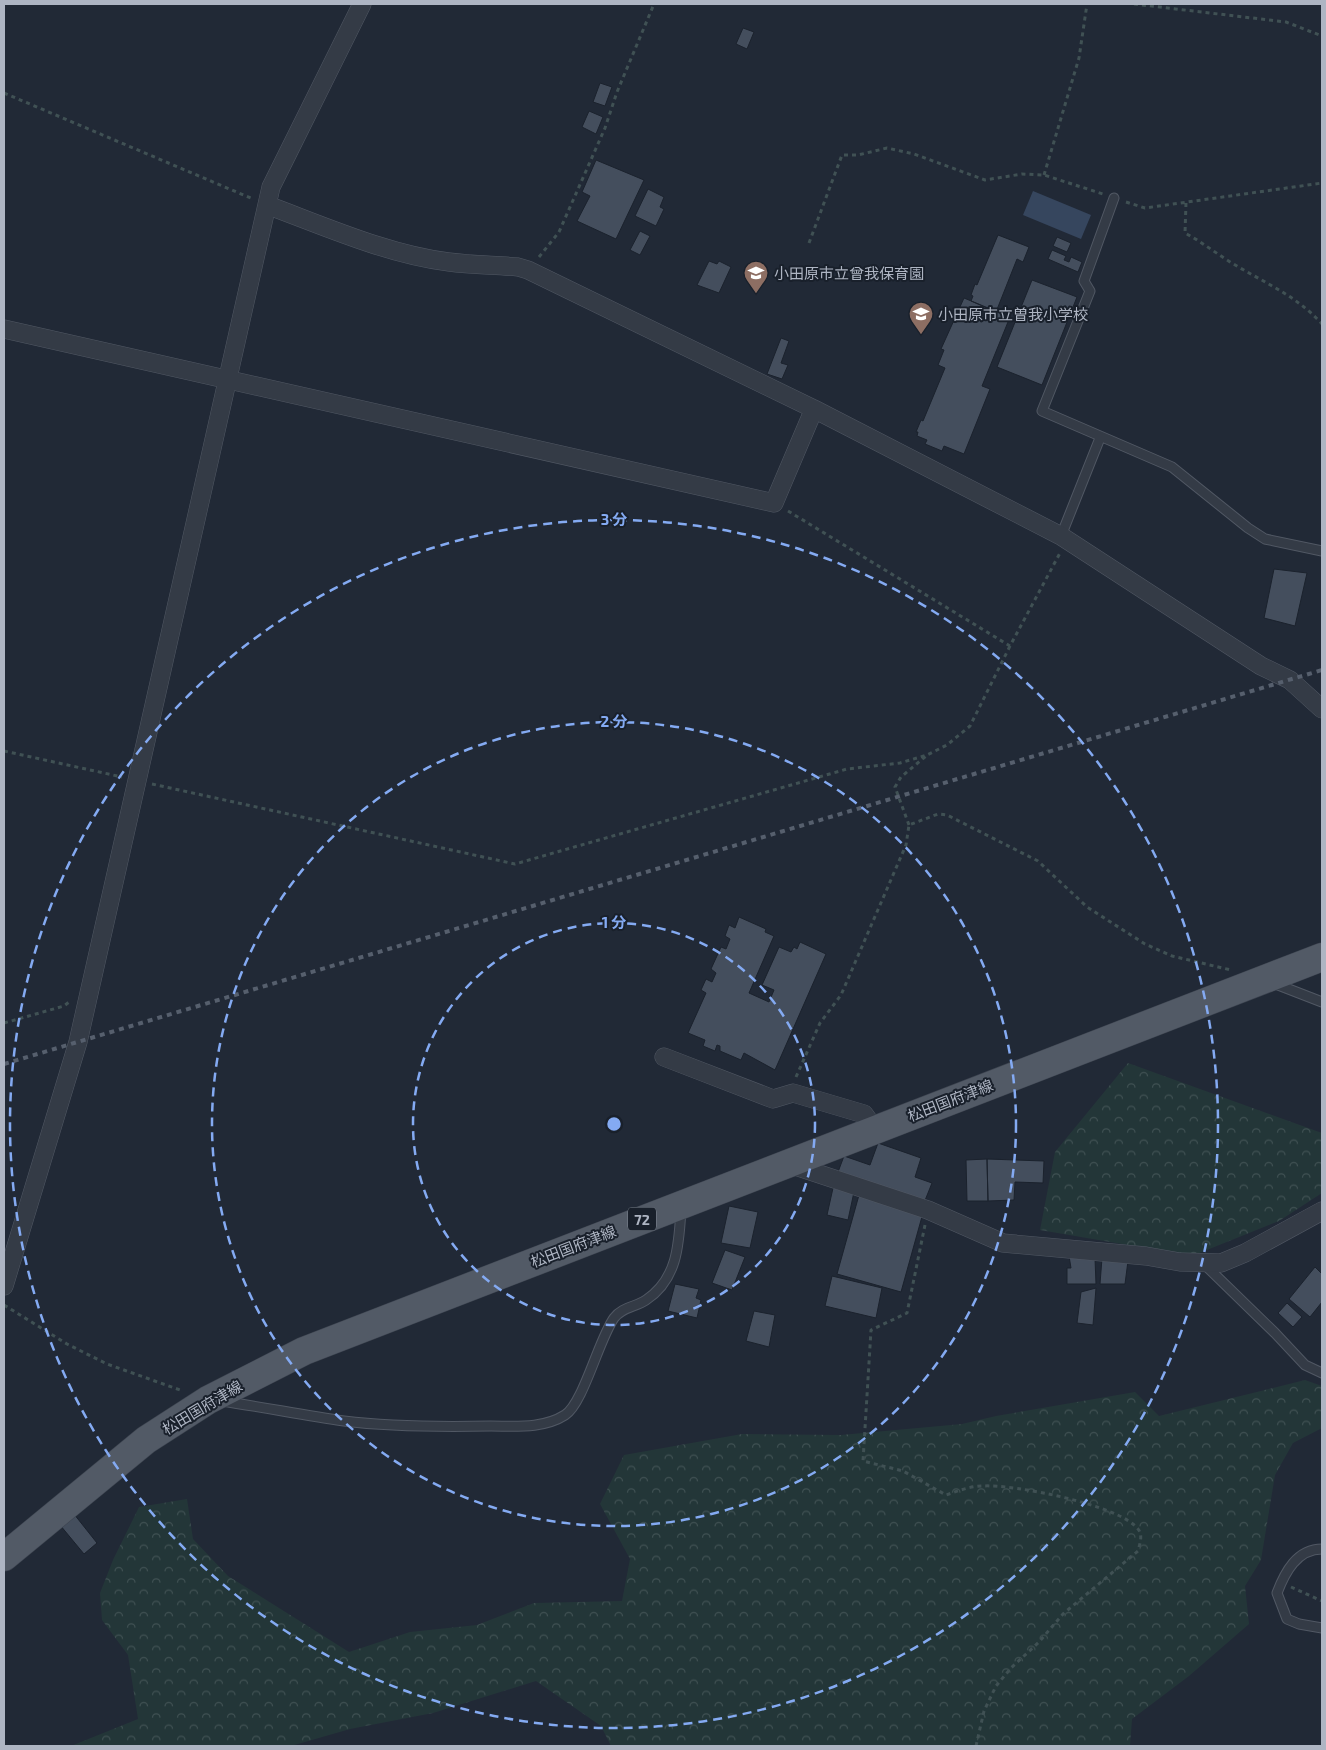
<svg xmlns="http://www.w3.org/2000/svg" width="1326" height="1750" font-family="'Exo 2','Noto Sans JP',sans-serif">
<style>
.forest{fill:url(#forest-crowns)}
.water{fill:#36465e}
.building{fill:#444e5d;stroke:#1b222d}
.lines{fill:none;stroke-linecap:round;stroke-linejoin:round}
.lane-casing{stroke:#515864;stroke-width:11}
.street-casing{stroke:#515864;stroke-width:19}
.primary-casing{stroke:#3d4450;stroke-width:29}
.path{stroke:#405154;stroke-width:3;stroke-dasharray:4 4;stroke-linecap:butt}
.lane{stroke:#343b46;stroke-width:9}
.street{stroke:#343b46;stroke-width:18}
.primary{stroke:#525a66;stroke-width:28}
.rail{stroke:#565f6d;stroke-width:4;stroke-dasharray:5 5;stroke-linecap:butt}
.ring{fill:none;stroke:#84aaf2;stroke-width:2.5;stroke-dasharray:9 6}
.labels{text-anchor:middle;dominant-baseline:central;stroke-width:4;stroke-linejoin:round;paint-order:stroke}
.shield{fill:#19202b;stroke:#818895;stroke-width:1}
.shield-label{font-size:14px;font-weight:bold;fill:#aeb5c3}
.poi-label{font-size:15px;fill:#aeb5c3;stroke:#19202b;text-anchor:start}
.street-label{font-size:15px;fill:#aeb5c3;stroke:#19202b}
.centre{fill:#84aaf2;stroke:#19202b;stroke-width:2.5}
.ring-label{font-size:15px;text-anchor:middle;font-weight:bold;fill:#84aaf2;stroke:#19202b;stroke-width:4;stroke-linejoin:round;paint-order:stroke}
</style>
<defs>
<pattern id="forest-crowns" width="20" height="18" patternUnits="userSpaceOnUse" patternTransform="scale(1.25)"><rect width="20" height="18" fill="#233638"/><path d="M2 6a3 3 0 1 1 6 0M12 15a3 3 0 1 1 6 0" fill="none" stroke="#405153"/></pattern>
</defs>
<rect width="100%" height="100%" fill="#212936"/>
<path class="forest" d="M1128 1063 1322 1133V1193L1279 1221 1192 1256 1040 1230 1055 1152Z
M1305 1380 1322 1386V1428L1293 1443 1275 1475 1261 1560 1245 1586 1249 1624 1189 1676 1132 1719 1130 1746H611L601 1726 536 1681 433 1713 350 1729 291 1746H71L138 1719 128 1655 102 1620 100 1593 113 1560 139 1507 187 1499 193 1539 228 1576 349 1652 410 1632 477 1625 534 1603 622 1601 630 1559 600 1504 624 1455 742 1434 841 1435 962 1424 996 1416 1135 1392 1159 1416Z"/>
<path class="water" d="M1033 191 1091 215 1081 239 1023 215Z"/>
<path class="building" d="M743 28 754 32 747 49 736 44Z
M600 83 612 87 605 106 593 102Z
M589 111 603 117 596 134 582 127Z
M596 160 644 180 616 239 577 221 590 196 582 192Z
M648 189 664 197 660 207 664 209 656 226 635 216Z
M640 231 650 236 640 255 630 250Z
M998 235 1029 247 1023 262 1017 259 996 312 971 301 973 296 971 295 975 284 977 285Z
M1057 237 1071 243 1067 252 1053 246Z
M1052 250 1066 256 1064 260 1069 262 1071 257 1082 262 1078 272 1048 259Z
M709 261 717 264 719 261 731 267 719 293 697 285Z
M1032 280 1077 297 1042 385 997 367Z
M964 298 1010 317 982 386 990 389 964 454 944 446 942 451 925 444 927 440 917 436 918 432H916L921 420 923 421 945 368 938 365 944 350 941 349Z
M781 338 789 341 781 363 788 365 782 379 767 374Z
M1274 569 1307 573 1295 626 1264 618Z
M739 917 766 929 765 932 774 936 749 993 769 1002 774 990 762 985 779 947 791 952 794 947 797 949 800 942 826 954 775 1070 744 1053 741 1060 720 1051V1046L717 1045 715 1051 703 1046 705 1040 688 1033 706 993 701 990 706 979 712 982 716 973 711 969 721 947 726 949 730 939 725 936 729 925 735 928Z
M878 1143 921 1158 915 1177 932 1183 924 1203 838 1172 844 1156 870 1165Z
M987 1159 1044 1161 1043 1183 1015 1182 1014 1200 988 1201Z
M987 1159 988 1201H967L966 1160Z
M833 1188 854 1192 848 1220 827 1215Z
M859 1195 923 1213 901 1292 837 1274Z
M729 1206 758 1212 750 1248 721 1243Z
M725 1250 745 1257 732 1290 712 1283Z
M1069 1256 1095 1258 1096 1284H1067V1268H1071Z
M1102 1258 1128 1261 1125 1284H1100Z
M1315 1267 1322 1274V1302L1310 1317 1289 1299Z
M832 1276 882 1288 876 1318 825 1306Z
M675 1284 699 1289 696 1298 701 1300 697 1318 668 1311Z
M1096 1288 1093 1325 1077 1323 1081 1292Z
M1287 1303 1302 1317 1293 1327 1278 1313Z
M754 1311 775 1315 769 1347 746 1341Z
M74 1514 97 1543 84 1554 60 1525Z"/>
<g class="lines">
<defs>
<path id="lane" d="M1114 198 1084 281 1090 291 1042 411 1172 467 1248 528 1265 539 1322 551
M1061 536 1100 438
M1273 983 1322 1002
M1204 1264 1275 1333 1305 1365 1322 1373
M221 1401C262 1407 303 1415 344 1421 392 1427 442 1427 491 1426 515 1426 543 1429 565 1415 583 1404 599 1339 614 1318 622 1307 636 1307 646 1300 678 1279 679 1243 681 1209
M1322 1549C1297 1549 1285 1572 1277 1593L1287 1619 1299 1624 1322 1628"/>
<path id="street" d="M267 205C324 226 389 255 449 262 472 265 495 265 518 267L528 270 814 409 1061 536 1261 666 1290 680 1322 709
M4 329 774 503 814 409
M664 1057 773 1099 793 1093 864 1114 875 1129
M789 1164 928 1210 1003 1243 1146 1256 1180 1262 1221 1263 1245 1253 1322 1211
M4 1286 78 1042 271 187 362 4"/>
<path id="primary" d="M4 1557 146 1440 208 1400 304 1351 1322 957"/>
</defs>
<use href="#lane" class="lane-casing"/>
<use href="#street" class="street-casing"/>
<use href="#primary" class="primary-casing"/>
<path class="path" d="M1134 4 1286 22 1322 36
M4 93 253 199
M1044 175 1079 58 1087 4
M1126 202 1145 208 1322 183
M1186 203 1185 233C1200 241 1213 251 1227 260 1260 281 1295 294 1322 324
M809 243 842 155H858L887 148 914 154 985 180 1022 174 1044 175 1103 194
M539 257 559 232 605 128 617 92 654 4
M788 511 1010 646 1060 553
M4 751 122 777
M152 784 515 864 847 769 900 763 927 755 947 745 970 726 1010 646
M909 825 895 787 901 777 926 756
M4 1023 64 1006 69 1002
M796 1077 820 1023 841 995 906 845 909 825 938 814 947 815 1038 861 1087 907 1145 944 1172 956 1231 970
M925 1225 907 1313 871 1330 863 1461 903 1471 946 1495C958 1491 970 1486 983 1486 1013 1484 1120 1505 1138 1529 1143 1535 1140 1543 1138 1551L1063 1614 1039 1642 1011 1668 996 1686 984 1711 976 1746
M4 1305 67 1344 107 1364 183 1391
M1291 1587 1322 1601"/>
<use href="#lane" class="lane"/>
<use href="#street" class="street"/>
<use href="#primary" class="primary"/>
<path class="rail" d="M4 1064 1322 670"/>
</g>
<g class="ring">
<circle cx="614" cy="1124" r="201"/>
<circle cx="614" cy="1124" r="402"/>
<circle cx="614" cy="1124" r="604"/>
</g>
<defs>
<symbol id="school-pin" viewBox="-11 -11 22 30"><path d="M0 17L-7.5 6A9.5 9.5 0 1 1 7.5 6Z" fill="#8d6e63" stroke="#19202b"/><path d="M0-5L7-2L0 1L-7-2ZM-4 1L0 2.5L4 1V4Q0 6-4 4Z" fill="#fff"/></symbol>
</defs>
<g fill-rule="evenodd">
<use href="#school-pin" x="742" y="259" width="28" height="38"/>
<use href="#school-pin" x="907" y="300" width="28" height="38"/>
</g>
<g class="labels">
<rect class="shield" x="628" y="1207.5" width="28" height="23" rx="4"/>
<g class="shield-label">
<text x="642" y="1219">72</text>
</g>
<g class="poi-label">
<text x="774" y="273">小田原市立曾我保育園</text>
<text x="938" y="314">小田原市立曽我小学校</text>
</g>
<g class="street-label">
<text transform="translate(950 1100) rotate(-21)">松田国府津線</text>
<text transform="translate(573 1246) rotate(-21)">松田国府津線</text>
<text transform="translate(202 1407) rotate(-31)">松田国府津線</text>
</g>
</g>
<circle cx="614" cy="1124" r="8" class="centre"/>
<g class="ring-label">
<text x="614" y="525">3 分</text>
<text x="614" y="727">2 分</text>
<text x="614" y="928">1 分</text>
</g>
<rect width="1326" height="1750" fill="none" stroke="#aeb5c3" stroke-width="10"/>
</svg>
